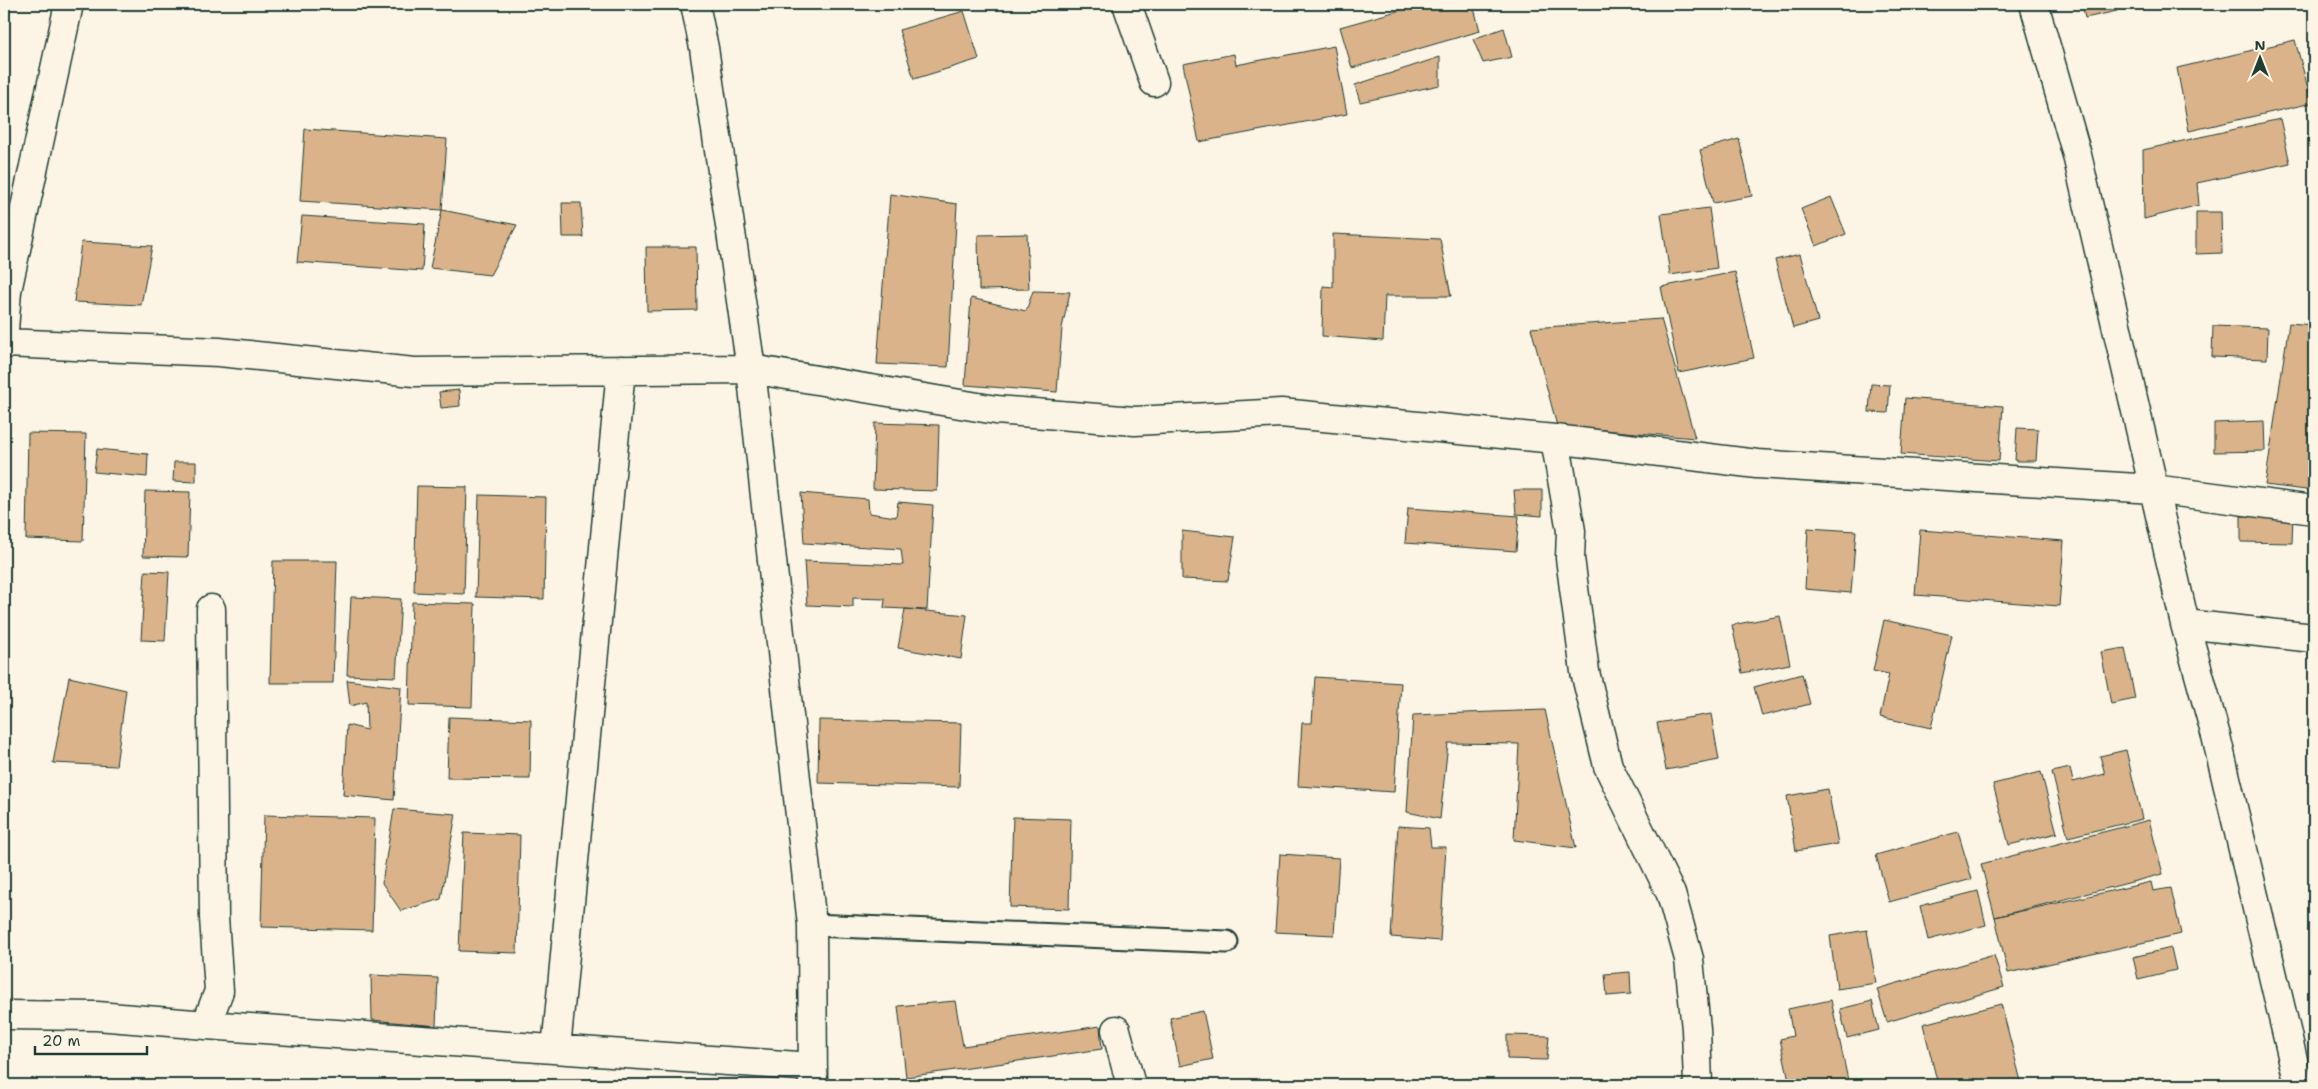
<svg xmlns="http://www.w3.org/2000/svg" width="2318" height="1089" font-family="'Shantell Sans',sans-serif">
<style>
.building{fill:#dab38b;stroke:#1f3d34}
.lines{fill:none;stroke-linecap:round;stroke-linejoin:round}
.service-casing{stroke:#1f3d34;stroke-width:25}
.minor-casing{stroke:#1f3d34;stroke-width:31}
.service{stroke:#fcf5e5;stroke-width:21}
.minor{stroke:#fcf5e5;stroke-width:28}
</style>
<rect width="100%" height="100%" fill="#fcf5e5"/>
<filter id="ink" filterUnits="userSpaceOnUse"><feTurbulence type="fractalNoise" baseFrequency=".02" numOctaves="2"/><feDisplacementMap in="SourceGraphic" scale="10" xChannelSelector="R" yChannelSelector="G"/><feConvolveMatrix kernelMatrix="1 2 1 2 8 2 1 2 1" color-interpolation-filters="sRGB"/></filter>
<g filter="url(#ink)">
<path class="building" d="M1422 4H1473L1480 31 1352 68 1340 27Z
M2082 4H2116L2117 11 2085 18Z
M964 11 979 59 914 79 899 30Z
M1504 28 1512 57 1483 63 1473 39Z
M2295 40 2312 103 2189 131 2177 68Z
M1334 46 1347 114 1199 142 1183 64 1234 54 1236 65Z
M1440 57V85L1360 102 1355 85Z
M2280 119 2290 163 2197 183 2199 205 2144 219 2143 150Z
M305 129 447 139 442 210 300 201Z
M1739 139 1752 196 1713 203 1700 150Z
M890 194 957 204 948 367 877 364Z
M1831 197 1846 234 1816 246 1801 209Z
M562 203H581L583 237H563Z
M1709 208 1717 268 1670 275 1661 214Z
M442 210 517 225 490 275 430 268Z
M2196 212H2221L2222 253 2196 254Z
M302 216 425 224 422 271 297 262Z
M1027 234 1029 289 979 290 978 235Z
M1333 234 1440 239 1451 296H1385L1383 341 1322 336 1323 286 1333 287Z
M81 242 152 246 141 305 74 302Z
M646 247H696L697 310 647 311Z
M1800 254 1818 321 1793 328 1775 260Z
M1735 272 1754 358 1679 373 1661 287Z
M1033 291 1070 292 1062 328 1057 392 965 385 971 298 1026 311Z
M1661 319 1695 438 1557 426 1531 328Z
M2289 323 2314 325V491L2265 485Z
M2213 326 2268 328 2267 359 2212 357Z
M1871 384 1890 385 1888 413 1869 412Z
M459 390 460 406 441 408 439 392Z
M1905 398 2003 406 1999 461 1901 454Z
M2264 421 2265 451 2214 452V423Z
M875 423 939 425 937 491 873 489Z
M2017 428 2038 429 2036 461H2015Z
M28 433 86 434 83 541 26 539Z
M97 449 148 454 147 477 94 472Z
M174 462H196V482L173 481Z
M417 486 467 487 464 594 414 592Z
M1514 490H1542V516L1516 514Z
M145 491 190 492 188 557 143 556Z
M801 493 868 499 869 513 896 517 898 502 933 505 927 610 884 608 885 599 853 598V607L807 605 804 561 903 565 901 549 804 543Z
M479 495 546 497 544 599 476 597Z
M1408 508 1519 516 1516 551 1405 543Z
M2241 516H2293L2292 543 2241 542Z
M1808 528 1856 531 1851 593 1805 589Z
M1920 530 2064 541 2059 606 1915 595Z
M1182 531 1235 537 1228 581 1182 579Z
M273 561H337L333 683H270Z
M145 571 169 572 165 641 141 640Z
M351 597 401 599 396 677 347 675Z
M412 602 475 604 472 707 409 705Z
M905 609 967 615 961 659 898 648Z
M1780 616 1790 664 1742 673 1732 625Z
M1884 620 1952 635 1931 728 1880 717 1889 674 1873 671Z
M2125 648 2135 699 2111 704 2101 652Z
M1802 674 1810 704 1762 716 1754 687Z
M69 677 126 690 116 766 53 763Z
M1315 677 1401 683 1394 792 1298 786 1302 723H1312Z
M347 680 401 687 394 800 343 795 347 725 367 730 366 702 350 706Z
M1545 710 1576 848 1514 840 1519 744 1448 743 1440 819 1407 812 1413 715Z
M1711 714 1719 760 1666 770 1657 723Z
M449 717 531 720 530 779 447 778Z
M819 720 961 723 959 787 818 783Z
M2126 750 2142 819 2068 837 2052 772 2070 768 2073 782 2105 774 2100 756Z
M2041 772 2057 833 2009 845 1993 784Z
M1828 789 1838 844 1796 851 1787 796Z
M394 809 456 814 441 899 401 911 382 883Z
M264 815 375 818 372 930 261 927Z
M1013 817 1071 819 1069 909 1010 907Z
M2149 820 2163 874 1995 917 1981 864Z
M1398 826 1429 828 1431 847H1446L1440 941 1391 937Z
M1958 832 1972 879 1889 902 1876 855Z
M464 833 520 835 517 953 459 951Z
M1280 854 1339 858 1334 935 1275 932Z
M2151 882 2153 891 2171 888 2181 934 2008 973 1995 917Z
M1978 891 1986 925 1928 940 1920 906Z
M1867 930 1876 983 1837 989 1830 936Z
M2171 948 2176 970 2138 979 2133 957Z
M1994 955 2004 987 1887 1022 1877 989Z
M1630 972 1631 994 1607 996 1605 974Z
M371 975 438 978 436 1026 372 1020Z
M1831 1000 1849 1085H1790L1780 1039 1793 1036 1788 1009Z
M955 1001 963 1046 1100 1026 1102 1049 906 1077 898 1006Z
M1872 1001 1879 1030 1847 1038 1840 1009Z
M2001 1004 2022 1085H1938L1923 1024Z
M1203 1011 1213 1059 1180 1066 1170 1018Z
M1507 1035 1549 1036 1547 1060 1507 1059Z"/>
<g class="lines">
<defs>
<path id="service" d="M812 925 1227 942"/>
<path id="minor" d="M695 4 704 48 751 369 812 925 813 1085
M1127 4 1154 82
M2034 4 2077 155 2185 624 2216 736 2299 1085
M4 330 7 291 69 4
M4 343 219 352 414 372 751 369 996 410 1135 421 1281 413 1555 439 1757 464 2153 489 2314 510
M1555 439 1571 531 1570 558 1585 672 1608 766 1671 894 1689 959 1696 1029 1698 1085
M2185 624 2314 638
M4 1015 97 1016 206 1025 219 991 214 918 211 609
M206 1025 813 1067
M1116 1030 1131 1085
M556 1049 621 370"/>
</defs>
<use href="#service" class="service-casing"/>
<use href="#minor" class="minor-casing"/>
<use href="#service" class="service"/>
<use href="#minor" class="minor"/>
</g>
</g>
<rect width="2318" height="1089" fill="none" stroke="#fcf5e5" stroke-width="20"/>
<rect x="10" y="10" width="2298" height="1069" fill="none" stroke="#1f3d34" stroke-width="2" filter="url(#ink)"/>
<g transform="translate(2260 58)" stroke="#fcf5e5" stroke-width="4" paint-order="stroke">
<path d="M0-4L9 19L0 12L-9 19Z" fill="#1f3d34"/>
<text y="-8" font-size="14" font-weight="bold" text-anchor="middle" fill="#1f3d34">N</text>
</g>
<path d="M35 1046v8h112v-8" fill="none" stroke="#1f3d34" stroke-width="2.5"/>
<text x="42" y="1046" font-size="15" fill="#1f3d34" stroke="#fcf5e5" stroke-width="4" paint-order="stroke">20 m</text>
</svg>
